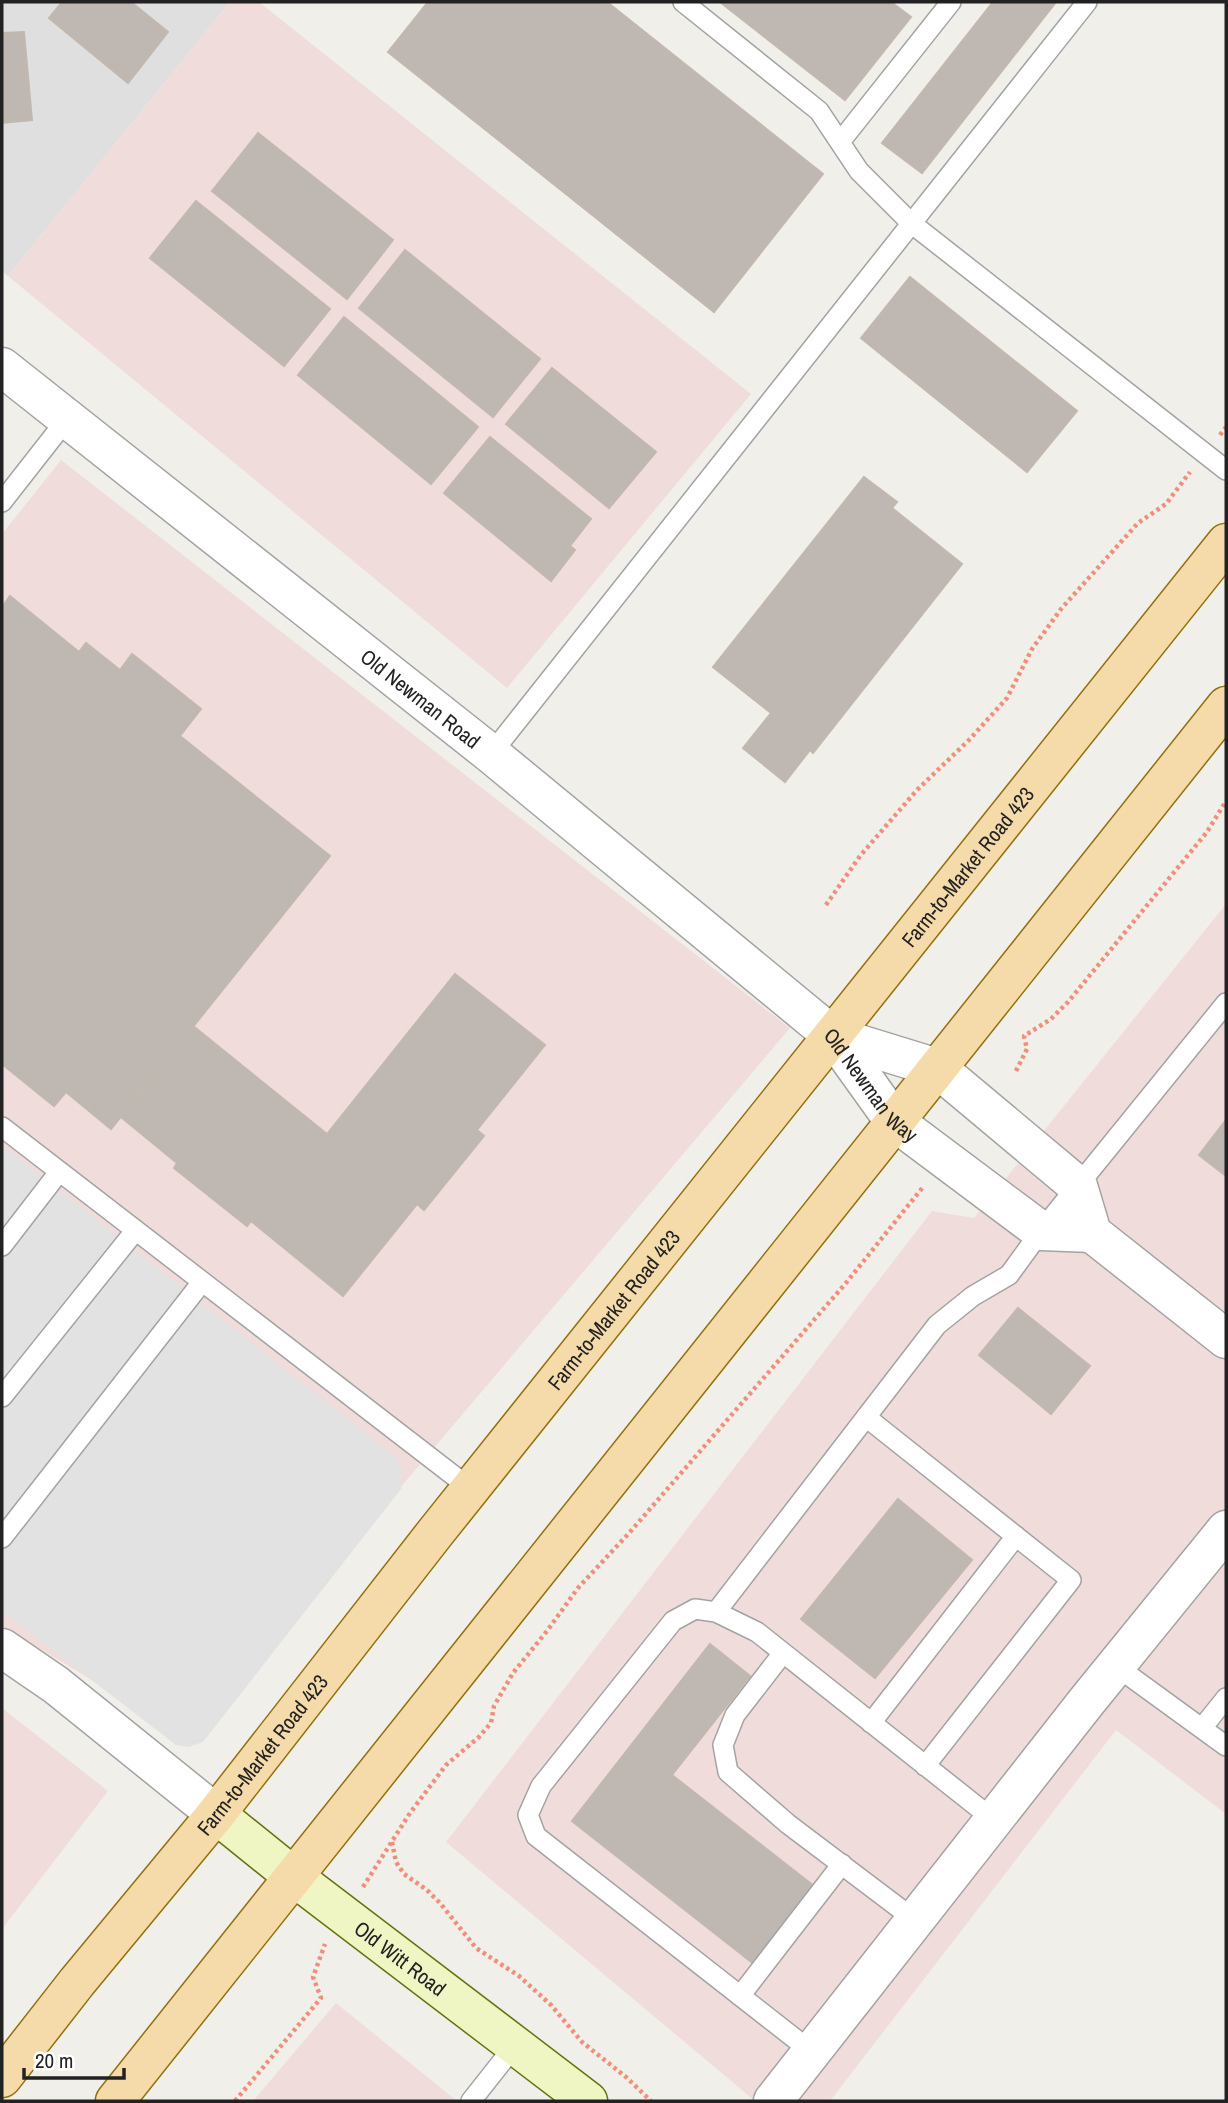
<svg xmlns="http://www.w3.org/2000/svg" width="1228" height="2103" font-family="'Archivo Narrow',sans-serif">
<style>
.residential{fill:#e0dfdf}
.commercial{fill:#f0dddb}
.parking{fill:#e2e2e2}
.building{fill:#bfb8b2;stroke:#c2b8ad;stroke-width:2}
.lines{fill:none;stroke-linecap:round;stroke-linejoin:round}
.lane-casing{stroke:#a3a3a3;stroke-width:22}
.street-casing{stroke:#a3a3a3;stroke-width:41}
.secondary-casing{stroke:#61740e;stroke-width:41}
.primary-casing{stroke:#93700c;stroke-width:41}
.path{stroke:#f0907c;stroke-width:4.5;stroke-dasharray:3.5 3.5;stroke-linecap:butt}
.lane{stroke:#fff;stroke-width:19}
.street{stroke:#fff;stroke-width:38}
.secondary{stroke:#eff5c3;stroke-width:38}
.primary{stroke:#f5daaa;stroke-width:38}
.labels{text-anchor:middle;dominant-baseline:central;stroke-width:6;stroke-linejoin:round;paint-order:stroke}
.street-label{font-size:21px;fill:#222;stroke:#fff}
</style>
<rect width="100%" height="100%" fill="#f1efe9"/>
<path class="residential" d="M2 2H230L8 276 2 271Z"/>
<path class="commercial" d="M230 2H259L751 394 507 688 8 276Z
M61 460 790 1028 188 1738 2 1626V534Z
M1226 904V1814L1116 1730 830 2101H755L446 1842 932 1211 974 1218Z
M2 1708 108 1791 2 1929Z
M336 2003 457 2101H253Z"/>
<path class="parking" d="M2 1145 398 1459 402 1473 401 1489 203 1742 188 1747 176 1745 2 1611Z"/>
<path class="building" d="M62 2H131L168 32 128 83 49 18Z
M428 2H607L823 174 714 312 388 52Z
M720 2H891L911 17 845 100Z
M993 2H1056L922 173 882 143Z
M24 32 32 120 2 123V33Z
M258 133 393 240 347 299 212 191Z
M196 201 330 309 284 366 150 258Z
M405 250 540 359 493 417 359 308Z
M910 277 1077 411 1027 472 861 338Z
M344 317 478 427 431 484 298 375Z
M552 368 656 452 609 508 506 424Z
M490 437 591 519 570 546 575 550 551 581 444 493Z
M864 477 897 502 892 508 962 564 813 753 810 750 785 782 743 748 771 713 713 667Z
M10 596 79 652 86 643 120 670 132 654 201 709 180 736 330 856 111 1129 66 1092 54 1106 2 1064V607Z
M455 974 545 1045 477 1130 484 1136 424 1210 417 1204 343 1296 251 1221 247 1226 174 1168 177 1163 121 1117 193 1026 327 1134Z
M1226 1120V1176L1199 1155Z
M1018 1308 1090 1366 1051 1414 979 1355Z
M898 1499 972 1560 875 1678 801 1619Z
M710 1644 750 1676 672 1775 819 1890 759 1968 572 1821Z"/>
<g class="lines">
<defs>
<path id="lane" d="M683 2 819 111 859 171 911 223 1226 470
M840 142 951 2
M2 502 67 419
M491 754 1087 2
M2 1127 471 1489
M2 1246 59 1172
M2 1397 135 1231
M866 1417 1071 1580 925 1766
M2 1538 202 1282
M716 1612 937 1325 973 1296 1009 1275 1041 1231 1226 1003
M783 1653 735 1715 723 1745 728 1772 788 1824 915 1920
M1116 1666 1226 1746
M871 1723 1016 1536
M1202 1728 1226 1698
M740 1996 842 1864
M812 2052 536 1836 528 1815 541 1786 673 1621 695 1609 716 1612 757 1632 994 1820
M471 2101 516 2044"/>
<g id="street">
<path id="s1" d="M2 367 491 754 833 1036 894 1121 1041 1231 1092 1233"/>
<path d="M833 1036 937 1068 1078 1186 1092 1233 1226 1339"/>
<path d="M2 1648 56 1685 216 1814"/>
<path d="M773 2101 1087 1701 1226 1530"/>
</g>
<g id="secondary">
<path id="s2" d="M216 1814 294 1877 588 2101"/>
</g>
<g id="primary">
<path id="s3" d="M2 2078 77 1982 216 1814 435 1533 1226 543"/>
<path d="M115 2101 1226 706"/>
</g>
</defs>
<use href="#lane" class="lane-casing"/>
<use href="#street" class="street-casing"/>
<use href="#secondary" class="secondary-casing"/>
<use href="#primary" class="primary-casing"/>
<path class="path" d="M1220 435 1226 427
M826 905 860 856 917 790 969 740 1007 698 1032 649 1061 609 1138 523 1166 504 1190 472
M1016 1071 1027 1049 1024 1036 1051 1019 1068 1002 1207 832 1226 801
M392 1842 396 1862 404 1874 427 1890 440 1903 476 1948 519 1976 551 2005 582 2042 626 2077 651 2101
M363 1887 410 1813 446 1765 479 1737 491 1723 494 1706 513 1673 547 1631 578 1588 630 1532 846 1283 923 1187
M235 2101 321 1998 313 1977 325 1944"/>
<use href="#lane" class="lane"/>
<use href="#street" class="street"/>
<use href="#secondary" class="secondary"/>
<use href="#primary" class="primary"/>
</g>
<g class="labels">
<g class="street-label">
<text stroke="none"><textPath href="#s1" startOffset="534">Old Newman Road</textPath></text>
<text stroke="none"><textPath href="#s3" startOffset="1549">Farm-to-Market Road 423</textPath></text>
<text stroke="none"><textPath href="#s1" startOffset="1129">Old Newman Way</textPath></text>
<text stroke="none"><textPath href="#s3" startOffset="982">Farm-to-Market Road 423</textPath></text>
<text stroke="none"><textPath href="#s3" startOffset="415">Farm-to-Market Road 423</textPath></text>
<text stroke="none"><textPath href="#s2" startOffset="234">Old Witt Road</textPath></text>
</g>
</g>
<rect width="1228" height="2103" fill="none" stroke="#222222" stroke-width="7"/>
<path d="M24 2068v10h100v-10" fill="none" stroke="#222222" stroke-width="3.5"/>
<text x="35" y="2068" font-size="21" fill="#222222" stroke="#ffffff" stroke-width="5" paint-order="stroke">20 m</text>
</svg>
